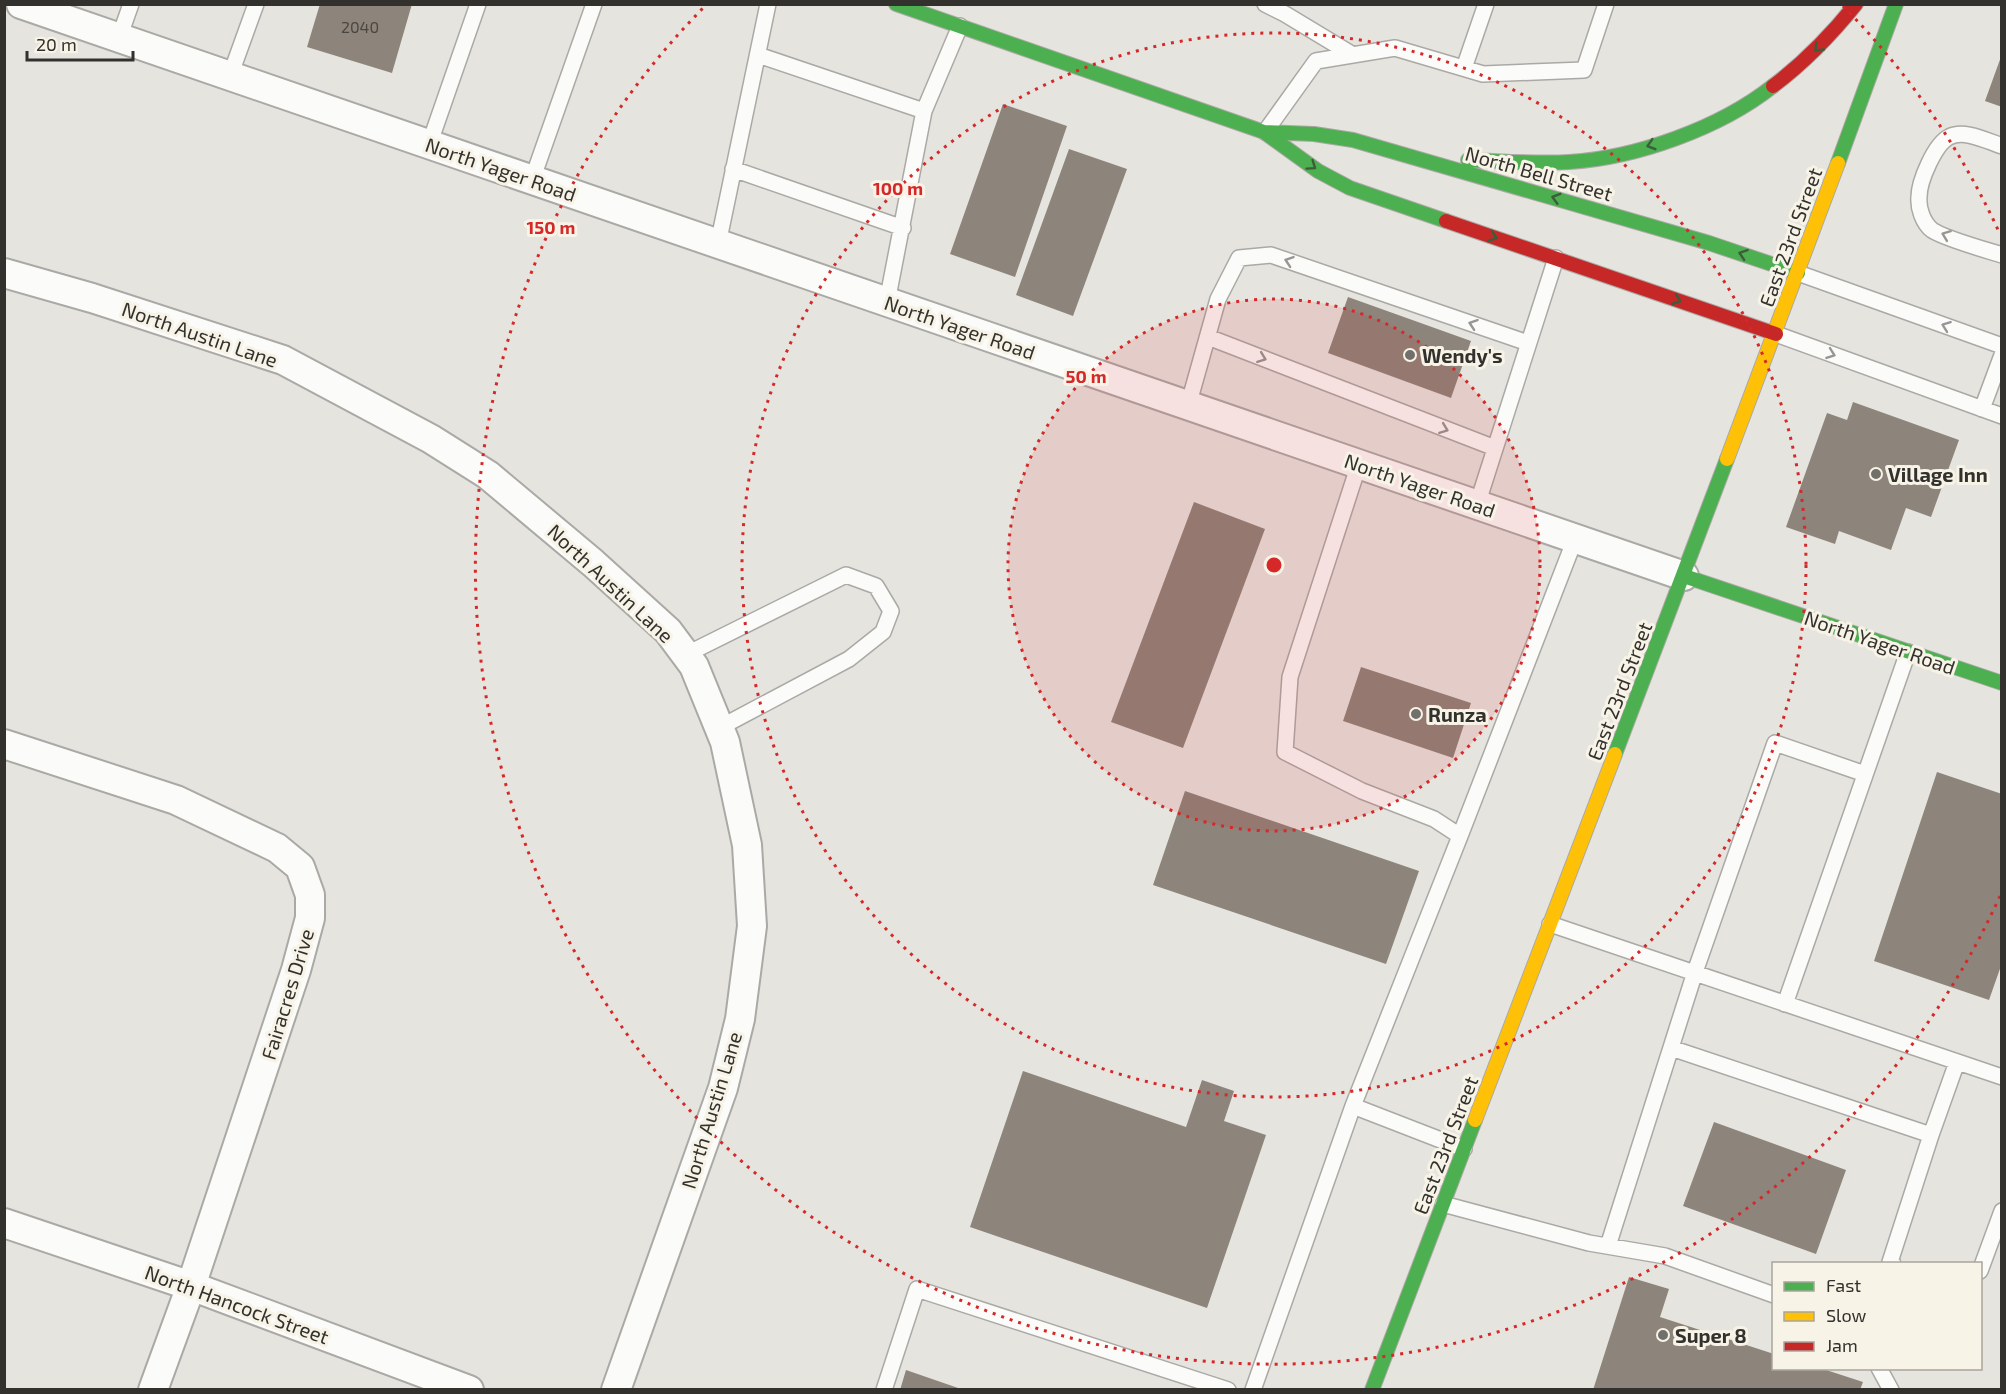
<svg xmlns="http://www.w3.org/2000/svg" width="2006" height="1394" font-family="'Exo 2',sans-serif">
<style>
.building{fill:#8d857c}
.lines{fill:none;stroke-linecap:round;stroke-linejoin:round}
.lane-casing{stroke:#aba9a5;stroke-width:18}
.street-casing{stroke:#aba9a5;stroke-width:32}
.fast-casing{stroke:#aba9a5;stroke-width:16}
.slow-casing{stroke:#aba9a5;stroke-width:16}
.jam-casing{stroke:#aba9a5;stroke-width:16}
.lane{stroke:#fbfbfa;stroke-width:15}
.street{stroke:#fbfbfa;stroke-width:28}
.fast{stroke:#4caf50;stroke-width:14}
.slow{stroke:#ffc107;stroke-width:14}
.jam{stroke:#c62828;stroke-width:14}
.oneway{stroke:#3c5d39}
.oneway2{stroke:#979694}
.ring{fill:none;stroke:#d62828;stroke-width:3;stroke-dasharray:3 6}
.poi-dot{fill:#72706b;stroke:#f7f3e7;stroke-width:2}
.labels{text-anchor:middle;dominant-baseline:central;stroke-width:6;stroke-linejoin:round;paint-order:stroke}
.number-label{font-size:16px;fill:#4a4641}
.street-label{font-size:20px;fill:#33312d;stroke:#f7f3e7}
.poi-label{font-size:20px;font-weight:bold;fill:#33312d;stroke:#f7f3e7;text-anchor:start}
.centre{fill:#d62828;stroke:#f7f3e7;stroke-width:3}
.ring-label{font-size:18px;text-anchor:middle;font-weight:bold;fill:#d62828;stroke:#f7f3e7;stroke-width:6;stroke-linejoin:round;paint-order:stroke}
</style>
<rect width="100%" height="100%" fill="#e6e4de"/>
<path class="building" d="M320 4H412L392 73 307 47Z
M2002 54V107L1985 101Z
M1003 104 1067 126 1015 277 950 254Z
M1069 149 1127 169 1073 316 1016 295Z
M1348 297 1471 341 1451 398 1328 353Z
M1853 402 1959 440 1931 517 1906 508 1891 550 1839 531 1835 544 1786 527 1827 413 1847 420Z
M1194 502 1265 529 1183 748 1111 722Z
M1361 667 1471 703 1453 758 1343 721Z
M1937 772 2002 794V963L1989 1000 1874 961Z
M1185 791 1419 871 1386 964 1153 885Z
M1023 1071 1186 1127 1202 1080 1234 1091 1224 1121 1266 1135 1207 1308 970 1227Z
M1714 1122 1846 1170 1816 1254 1683 1206Z
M1629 1277 1669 1289 1660 1317 1774 1354V1368H1820L1863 1382 1860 1390H1593Z
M906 1370 961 1389V1390H900Z"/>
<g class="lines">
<defs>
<path id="lane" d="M1265 4 1285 14 1353 55
M119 38 131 4
M758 55 924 111 960 26
M1464 68 1486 4
M230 76 256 4
M1265 132 1316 61 1395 48 1483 74 1584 70 1606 4
M429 145 478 4
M2002 146C1987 141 1964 129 1949 137 1935 144 1919 181 1919 197 1918 208 1923 223 1932 230 1943 238 1986 250 2002 255
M733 169 903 228
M532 180 594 4
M718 244 768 4
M1798 273 2002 346
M887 302 924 111
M1776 334 2002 416
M1208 337 1495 448
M1188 406 1218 299 1239 258 1271 255 1528 343
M1982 409 2002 355
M1359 464 1290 677 1285 752 1362 791 1434 819 1460 836 1575 539
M1477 505 1556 258
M685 655 846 575 876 586 891 611 883 632 849 659 719 728
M1550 924 2002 1077
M1785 1004 1908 652
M1671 1048 1931 1135 1957 1062
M1353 1106 1464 1149
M1443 1204 1589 1243 1665 1256 1774 1295
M1608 1246 1695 972 1775 743 1865 774
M1893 1264 1890 1262 1931 1135
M1980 1271 2002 1211
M1879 1368 1891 1390
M884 1390 917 1289 1228 1390
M1253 1390 1353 1106 1460 836"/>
<path id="street" d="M21 4 1684 576
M4 273 92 298 283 360 431 439 488 475 593 563 668 631 694 666 725 742 747 845 752 926 740 1019 723 1088 616 1390
M4 744 176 800 277 848 300 867 310 895V918L296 970 191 1286 153 1390
M4 1223 191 1286 469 1390"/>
<path id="fast" d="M896 4 1264 132 1318 171 1350 188 1446 221
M1264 132 1314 134 1353 140 1709 243 1798 273
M1468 160C1502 161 1535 164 1569 162 1636 158 1720 128 1773 86
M1838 163 1896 4
M1684 576 2002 683
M1615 754 1727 459
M1372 1390 1475 1120"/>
<path id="slow" d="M1727 459 1838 163
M1475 1120 1615 754"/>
<path id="jam" d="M1773 86C1805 62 1831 35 1856 4
M1446 221 1776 334"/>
</defs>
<use href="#lane" class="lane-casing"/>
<use href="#street" class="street-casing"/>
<use href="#fast" class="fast-casing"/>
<use href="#slow" class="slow-casing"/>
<use href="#jam" class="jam-casing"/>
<use href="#lane" class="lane"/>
<use href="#street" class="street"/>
<use href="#fast" class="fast"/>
<use href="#slow" class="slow"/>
<use href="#jam" class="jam"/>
</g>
<defs><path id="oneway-chevron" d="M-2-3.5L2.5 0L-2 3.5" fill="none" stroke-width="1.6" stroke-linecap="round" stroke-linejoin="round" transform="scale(1.5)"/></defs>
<g class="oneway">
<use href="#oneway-chevron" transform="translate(1818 48) rotate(134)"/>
<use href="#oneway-chevron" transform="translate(1651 145) rotate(163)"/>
<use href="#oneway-chevron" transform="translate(1312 166) rotate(35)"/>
<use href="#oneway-chevron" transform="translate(1556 198) rotate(-164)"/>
<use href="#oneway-chevron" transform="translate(1493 237) rotate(19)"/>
<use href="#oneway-chevron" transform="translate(1743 254) rotate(-161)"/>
<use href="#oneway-chevron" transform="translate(1677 300) rotate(19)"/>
</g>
<g class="oneway2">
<use href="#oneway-chevron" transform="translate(1946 235) rotate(-159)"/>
<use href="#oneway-chevron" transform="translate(1289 261) rotate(-161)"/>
<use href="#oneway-chevron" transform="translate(1473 324) rotate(-161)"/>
<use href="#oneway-chevron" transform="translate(1946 326) rotate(-160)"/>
<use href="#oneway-chevron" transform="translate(1831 354) rotate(20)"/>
<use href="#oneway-chevron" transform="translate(1262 358) rotate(21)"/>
<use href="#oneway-chevron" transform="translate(1444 429) rotate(21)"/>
</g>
<circle cx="1274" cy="565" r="266" fill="#d62828" fill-opacity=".12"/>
<g class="ring">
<circle cx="1274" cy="565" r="266"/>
<circle cx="1274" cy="565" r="532"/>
<path d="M2000 896A798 798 0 1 1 705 6M1843 6A798 798 0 0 1 2000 234"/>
</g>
<g class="poi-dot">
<circle cx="1410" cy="355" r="6"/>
<circle cx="1876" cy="474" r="6"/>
<circle cx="1416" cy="714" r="6"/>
<circle cx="1663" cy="1335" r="6"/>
</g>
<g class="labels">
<g class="number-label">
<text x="360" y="26">2040</text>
</g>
<g class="street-label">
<text transform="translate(501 169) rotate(19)">North Yager Road</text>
<text transform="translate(1539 173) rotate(16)">North Bell Street</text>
<text transform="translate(1790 237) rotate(-70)">East 23rd Street</text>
<text transform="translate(960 327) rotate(19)">North Yager Road</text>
<text transform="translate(200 334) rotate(19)">North Austin Lane</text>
<text transform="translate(1420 485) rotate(19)">North Yager Road</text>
<text transform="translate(611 583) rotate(43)">North Austin Lane</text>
<text transform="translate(1880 642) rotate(19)">North Yager Road</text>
<text transform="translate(1619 691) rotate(-69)">East 23rd Street</text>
<text transform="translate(287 994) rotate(-73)">Fairacres Drive</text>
<text transform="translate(711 1110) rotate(-73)">North Austin Lane</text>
<text transform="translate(1445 1145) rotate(-69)">East 23rd Street</text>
<text transform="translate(237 1304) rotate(20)">North Hancock Street</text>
</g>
<g class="poi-label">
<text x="1422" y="355">Wendy's</text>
<text x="1888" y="474">Village Inn</text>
<text x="1428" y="714">Runza</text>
<text x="1675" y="1335">Super 8</text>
</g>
</g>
<circle cx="1274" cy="565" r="9" class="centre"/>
<g class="ring-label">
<text x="898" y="195">100 m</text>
<text x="551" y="234">150 m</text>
<text x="1086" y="383">50 m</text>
</g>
<rect width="2006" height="1394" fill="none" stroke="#33312d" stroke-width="12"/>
<rect x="1772" y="1262" width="210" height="108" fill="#f7f3e7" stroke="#a9a59d" stroke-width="1.5"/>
<rect x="1784" y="1282" width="30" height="9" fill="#4caf50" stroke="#a9a59d" stroke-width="1.5"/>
<text x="1826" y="1292" font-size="18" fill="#33312d">Fast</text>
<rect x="1784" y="1312" width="30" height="9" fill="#ffc107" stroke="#a9a59d" stroke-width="1.5"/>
<text x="1826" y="1322" font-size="18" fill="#33312d">Slow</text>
<rect x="1784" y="1342" width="30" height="9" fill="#c62828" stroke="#a9a59d" stroke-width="1.5"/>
<text x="1826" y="1352" font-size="18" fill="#33312d">Jam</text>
<path d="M27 51v9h106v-9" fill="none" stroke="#33312d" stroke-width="3"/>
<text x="36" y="51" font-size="18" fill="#33312d" stroke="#f7f3e7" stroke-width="4.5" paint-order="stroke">20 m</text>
</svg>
